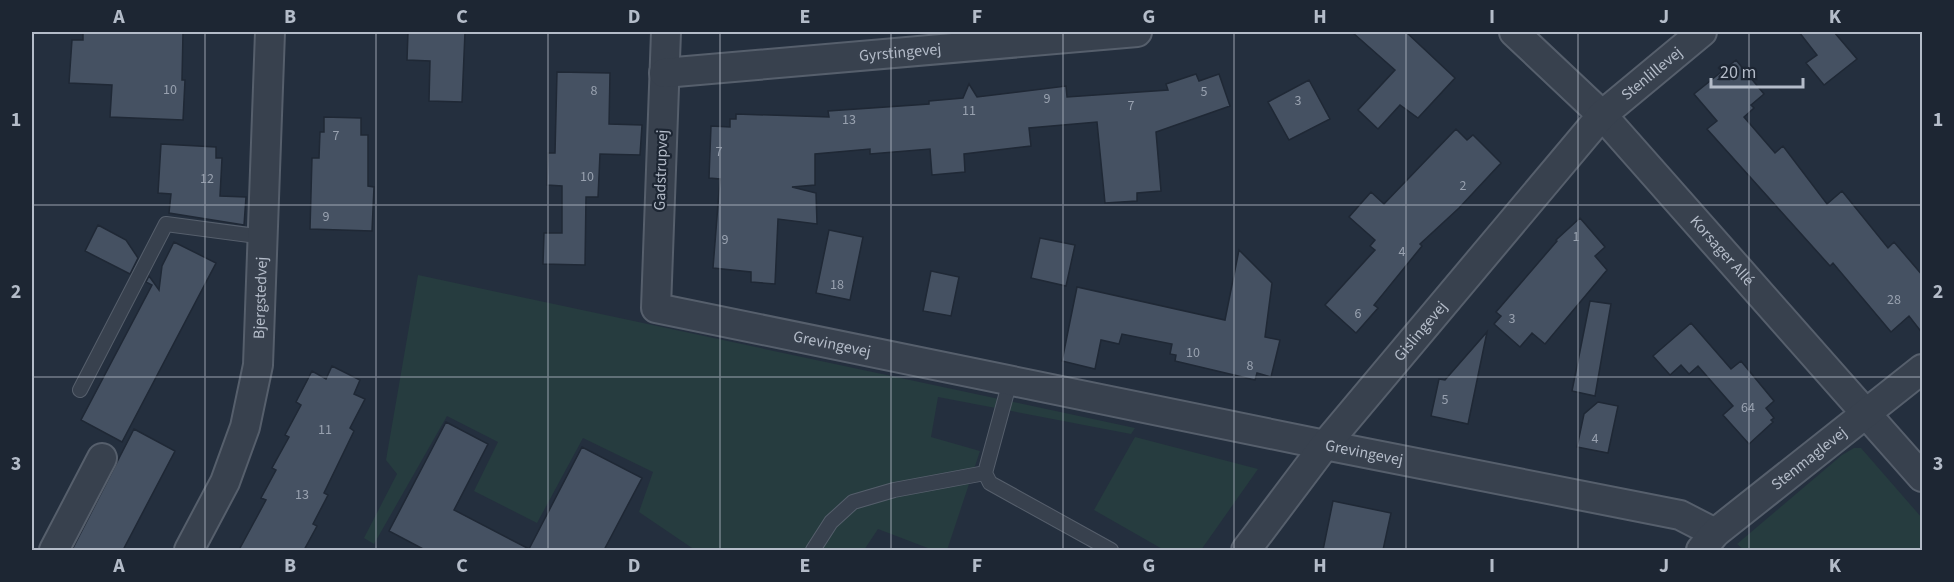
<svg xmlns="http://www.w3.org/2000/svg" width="1954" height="582" font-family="'Source Sans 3',sans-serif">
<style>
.green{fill:#263c3f}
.building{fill:#455162;stroke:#1f2835;stroke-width:1.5}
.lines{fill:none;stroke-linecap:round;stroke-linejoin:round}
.lane-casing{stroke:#565f6c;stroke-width:16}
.street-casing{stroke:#565f6c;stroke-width:32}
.lane{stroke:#38414e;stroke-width:14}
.street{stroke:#38414e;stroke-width:28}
.grid{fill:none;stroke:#b4bcc9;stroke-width:1.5;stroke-opacity:0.55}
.labels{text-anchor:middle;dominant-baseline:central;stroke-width:4.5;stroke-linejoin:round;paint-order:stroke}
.number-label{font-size:14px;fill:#98a1af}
.street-label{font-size:16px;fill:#b4bcc9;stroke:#1d2633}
.neatline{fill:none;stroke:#b4bcc9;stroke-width:2}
.grid-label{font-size:20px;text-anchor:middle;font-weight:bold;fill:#b4bcc9}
</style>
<rect width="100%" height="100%" fill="#242f3e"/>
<path class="green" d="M418 275 1135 428 1131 434 938 397 931 437 980 451 947 550H933L878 529 864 550H695L639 512 653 472 583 438 537 523 474 491 498 442 447 416 374 544 364 538 397 474 386 460Z
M1135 437 1258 469 1201 550H1164L1094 510Z
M1854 448H1861L1922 518V550H1744L1737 544 1842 455Z"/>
<path class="building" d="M83 32H183L182 80H185L183 120 110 117 112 85 69 83 72 40H83Z
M408 32H465L462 102 429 101 430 61 407 60Z
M1352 32H1406L1455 78 1418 118 1400 105 1378 129 1358 110 1395 70Z
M1799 32H1834L1857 59 1824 85 1806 63 1817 55Z
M1736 60 1764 94 1751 105 1754 108 1744 117 1775 153 1783 146 1827 204 1842 191 1888 248 1894 242 1923 276V334L1909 316 1891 332 1833 263 1830 266 1707 129 1717 121 1694 94Z
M557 72 610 73 609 124 642 125 640 155 600 154 598 197H586L585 265 543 264 544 233H562V186L547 185 548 153H555Z
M1196 74 1199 81 1219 74 1230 106 1156 132 1161 191 1137 193V201L1105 203 1097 122 1029 128 1031 146 964 154 965 172 932 175 930 149 870 154V149L815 154V185L792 187 816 193 817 224 778 219 775 284 751 282V272L713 268 720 179 709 178 711 126 730 127V119H736V114L829 117 828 111 929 104V101L963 98 969 84 977 97 1066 86 1067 97 1168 90 1166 84Z
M1309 80 1330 119 1289 140 1268 102Z
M324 117 361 118V135H368V186L374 187 372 231 310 229 312 158H319L320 132H324Z
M1456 129 1467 140 1473 135 1501 163 1459 208 1420 244 1422 246 1374 305 1378 308 1356 333 1325 305 1375 250 1370 246 1375 240 1349 217 1371 192 1384 204Z
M161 144 216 147V158H222L220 196 246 197 244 225 169 213 171 194 158 193Z
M1580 218 1605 247 1595 256 1607 270 1545 344 1532 333 1520 347 1494 324 1501 316 1496 312 1557 241 1556 240Z
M98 225 126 240 138 258 130 274 85 251Z
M829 230 863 237 850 300 816 293Z
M1040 238 1075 245 1066 286 1031 278Z
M174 242 216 263 122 442 81 420 152 285 146 282 149 276 159 290 162 266Z
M1239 250 1272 283 1265 337 1280 340 1271 377 1257 373 1255 380 1175 361 1176 355 1170 354 1172 344 1122 334 1119 344 1101 340 1095 369 1062 361 1077 287 1225 320Z
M931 271 959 277 951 316 923 311Z
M1590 301 1611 304 1595 396 1572 391Z
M1691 323 1731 369 1741 361 1774 401 1766 408 1774 418 1771 420 1773 422 1749 444 1723 415 1733 406 1698 366 1689 374 1681 365 1670 375 1653 356Z
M1487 332 1468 424 1431 416 1439 379 1445 380Z
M332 366 360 380 354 394 365 399 350 428 354 431 324 493 328 495 313 524 317 526 304 550H239L266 500 261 498 276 470 272 468 289 437 285 435 301 405 296 402 312 371 326 379Z
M1598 402 1618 406 1608 453 1577 447 1584 414Z
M446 422 488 444 454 510 529 549 582 447 642 478 604 550H425L389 531Z
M134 429 175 451 123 550H72Z
M1333 501 1391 513 1383 550H1323Z"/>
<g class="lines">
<defs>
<path id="lane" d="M80 390 166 224 264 237
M985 473 990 483 1111 550
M813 550 831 522 853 502 894 490 985 473 1010 381"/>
<g id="street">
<path id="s1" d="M666 32 656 308 1325 445 1680 515 1715 533"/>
<path id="s2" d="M1514 32 1602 115 1922 477"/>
<path id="s3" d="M664 73 1137 32"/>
<path d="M54 550 102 458"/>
<path id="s4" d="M189 550 225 482 245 427 258 365 270 32"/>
<path id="s5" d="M1246 550 1325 445 1602 115 1702 32"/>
<path id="s6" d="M1701 550 1715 533 1922 369"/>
</g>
</defs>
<use href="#lane" class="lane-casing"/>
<use href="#street" class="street-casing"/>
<use href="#lane" class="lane"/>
<use href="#street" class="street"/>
</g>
<path class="grid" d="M205 32V550M376 32V550M548 32V550M720 32V550M891 32V550M1063 32V550M1234 32V550M1406 32V550M1578 32V550M1749 32V550M32 205H1922M32 377H1922"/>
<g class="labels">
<g class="number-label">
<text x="170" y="90">10</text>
<text x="594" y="91">8</text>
<text x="1204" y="92">5</text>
<text x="1047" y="99">9</text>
<text x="1298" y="101">3</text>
<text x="1131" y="106">7</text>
<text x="969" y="111">11</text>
<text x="849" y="120">13</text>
<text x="336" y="136">7</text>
<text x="719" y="152">7</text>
<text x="587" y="177">10</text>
<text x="207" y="179">12</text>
<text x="1463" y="186">2</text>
<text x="326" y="217">9</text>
<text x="1576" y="237">1</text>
<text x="725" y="240">9</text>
<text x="1402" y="252">4</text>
<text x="837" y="285">18</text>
<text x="1894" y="300">28</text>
<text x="1358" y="314">6</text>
<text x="1512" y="319">3</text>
<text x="1193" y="353">10</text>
<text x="1250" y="366">8</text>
<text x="1445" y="400">5</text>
<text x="1748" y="408">64</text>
<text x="325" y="430">11</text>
<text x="1595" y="439">4</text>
<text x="302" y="495">13</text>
</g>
<g class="street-label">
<text stroke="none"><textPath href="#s3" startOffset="237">Gyrstingevej</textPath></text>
<text stroke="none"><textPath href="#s5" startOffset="627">Stenlillevej</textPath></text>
<text transform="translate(661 170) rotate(-88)">Gadstrupvej</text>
<text stroke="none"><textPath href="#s2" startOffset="302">Korsager Allé</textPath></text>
<text stroke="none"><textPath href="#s4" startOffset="266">Bjergstedvej</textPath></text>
<text stroke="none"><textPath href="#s5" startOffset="280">Gislingevej</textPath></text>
<text stroke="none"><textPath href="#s1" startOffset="456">Grevingevej</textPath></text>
<text stroke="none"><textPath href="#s1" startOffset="999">Grevingevej</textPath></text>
<text stroke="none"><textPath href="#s6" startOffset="142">Stenmaglevej</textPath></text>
</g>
</g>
<rect width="1954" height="582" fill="none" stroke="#1d2633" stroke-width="66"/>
<path d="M1711 78v9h92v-9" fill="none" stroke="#b4bcc9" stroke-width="3"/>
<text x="1720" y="78" font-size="18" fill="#b4bcc9" stroke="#1d2633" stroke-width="4.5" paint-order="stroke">20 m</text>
<rect x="33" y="33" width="1888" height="516" class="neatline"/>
<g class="grid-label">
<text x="119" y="23">A</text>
<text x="290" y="23">B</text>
<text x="462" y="23">C</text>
<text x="634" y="23">D</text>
<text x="805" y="23">E</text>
<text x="977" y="23">F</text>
<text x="1149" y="23">G</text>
<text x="1320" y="23">H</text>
<text x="1492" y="23">I</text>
<text x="1664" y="23">J</text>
<text x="1835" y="23">K</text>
<text x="16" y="126">1</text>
<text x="1938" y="126">1</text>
<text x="16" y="298">2</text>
<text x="1938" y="298">2</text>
<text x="16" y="470">3</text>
<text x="1938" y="470">3</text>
<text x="119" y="572">A</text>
<text x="290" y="572">B</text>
<text x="462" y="572">C</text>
<text x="634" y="572">D</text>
<text x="805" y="572">E</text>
<text x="977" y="572">F</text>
<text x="1149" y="572">G</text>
<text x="1320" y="572">H</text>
<text x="1492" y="572">I</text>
<text x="1664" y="572">J</text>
<text x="1835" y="572">K</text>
</g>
</svg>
